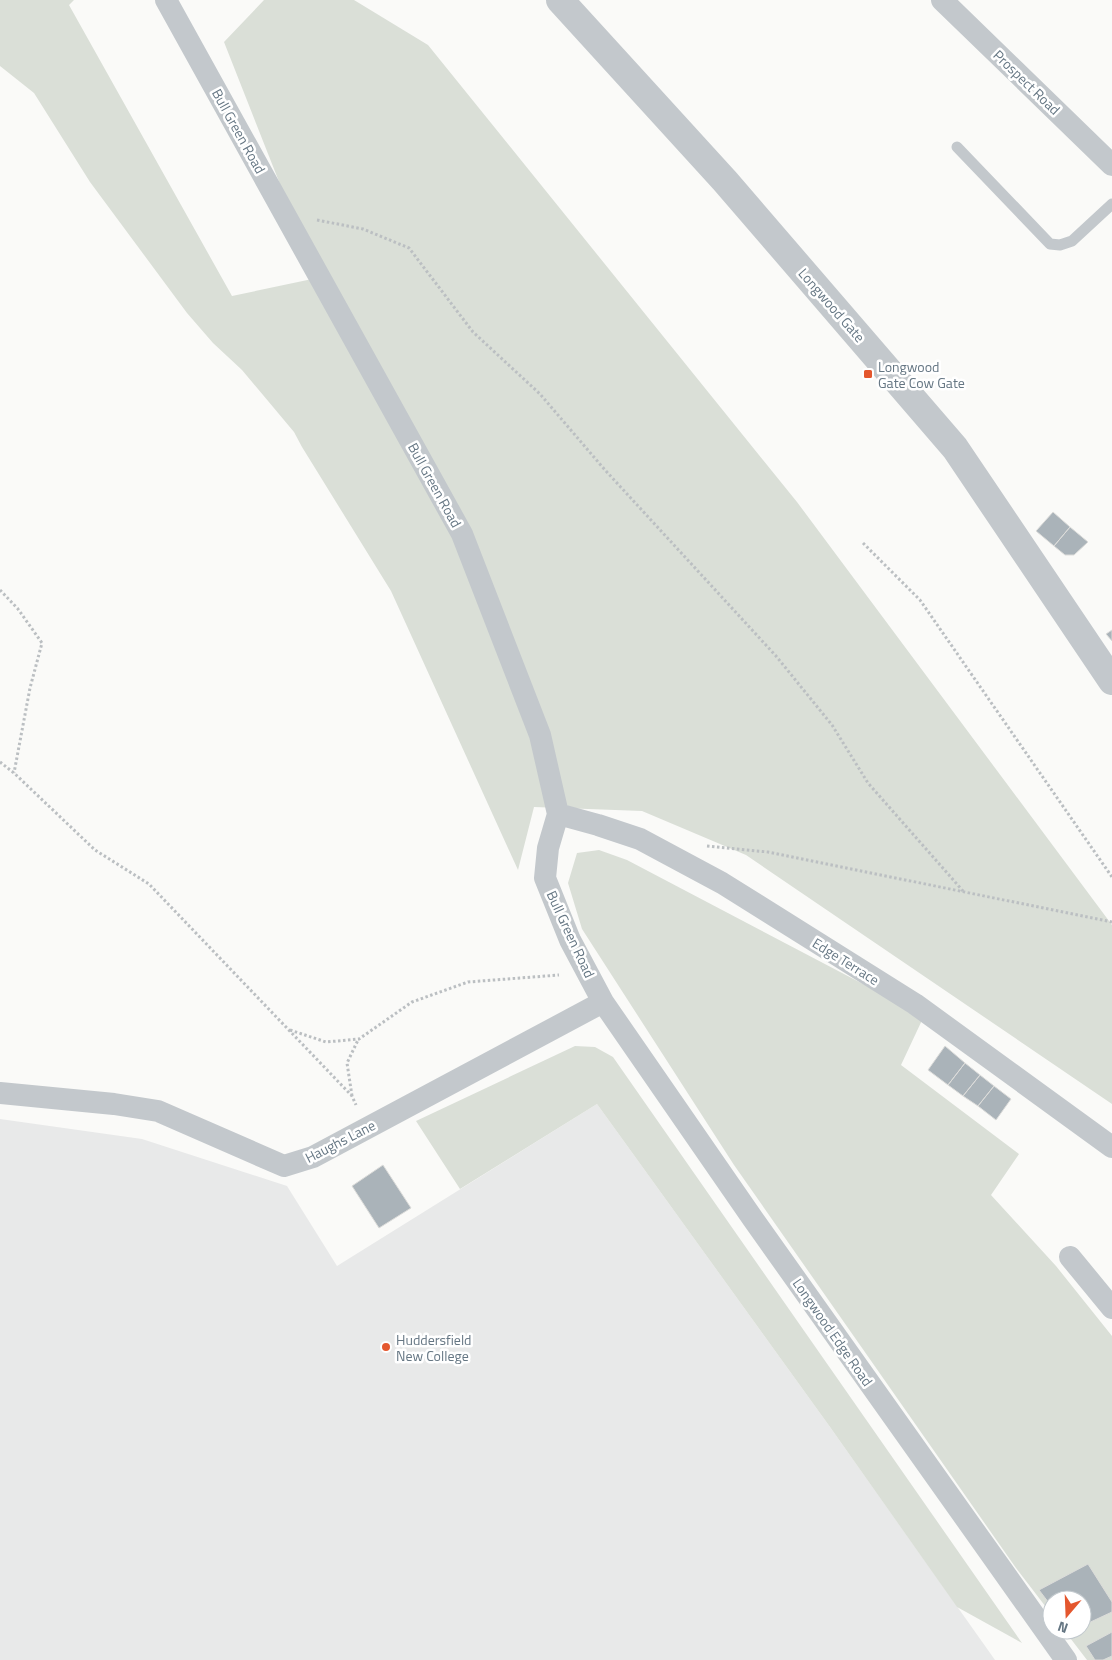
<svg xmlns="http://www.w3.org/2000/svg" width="1112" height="1660" font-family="'Titillium Web',sans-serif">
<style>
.built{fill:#e8e9e9}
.green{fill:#dadfd7}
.building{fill:#aab3b9;stroke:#dcdcda}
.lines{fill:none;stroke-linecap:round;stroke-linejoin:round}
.path{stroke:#bbbfc2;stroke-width:3;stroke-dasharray:2.5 2.5;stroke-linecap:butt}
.service{stroke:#c3c8cc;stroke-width:11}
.minor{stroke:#c3c8cc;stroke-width:22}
.tertiary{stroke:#c3c8cc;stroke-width:28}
.poi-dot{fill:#e4572e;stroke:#fff;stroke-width:2}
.labels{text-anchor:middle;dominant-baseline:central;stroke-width:5;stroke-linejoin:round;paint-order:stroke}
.street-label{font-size:14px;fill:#657683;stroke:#fff}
.poi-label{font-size:14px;fill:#657683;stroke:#fff;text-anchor:start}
</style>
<rect width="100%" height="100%" fill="#fafaf8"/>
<path class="built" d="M597 1104 830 1427 995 1660H0V1119L142 1139 287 1186 337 1266Z"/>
<path class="green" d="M0 0H74L69 5 232 296 317 278 224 42 264 0H354L428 45 797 502 1112 925V1104L746 855 642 811 534 807 518 870 391 591 302 447 294 432 242 370 213 343 187 313 90 182 34 93 0 66Z
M599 850 627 860 924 1016 901 1065 1019 1154 991 1195 1056 1266 1112 1336V1660H1087L1064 1630H1082V1600H1052V1615L1016 1568 734 1165 582 929 568 883 577 853Z
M575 1046 595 1047 613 1057 1022 1643 957 1607 830 1427 597 1104 460 1189 416 1121Z"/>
<path class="building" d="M1053 512 1070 527 1054 546 1036 531Z
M1070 527 1088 542 1074 555H1065L1054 546Z
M1112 630V641L1106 634Z
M945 1046 965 1063 948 1085 928 1070Z
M965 1063 980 1075 963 1096 948 1085Z
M980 1075 994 1086 978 1106 963 1096Z
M994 1086 1011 1099 996 1120 978 1106Z
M383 1165 411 1208 379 1228 352 1186Z
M1088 1564 1112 1602V1612L1082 1626V1600H1052V1607L1039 1590Z
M1112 1632V1656L1103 1660H1095L1086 1646Z"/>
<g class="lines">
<path class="path" d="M317 220 363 229 409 248 473 332 540 394 605 470 776 656 832 725 868 783 963 891
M863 543 920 600 1112 877
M0 590 18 609 42 643 30 688 14 773
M0 762 14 773 95 850 149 884 352 1096 356 1105
M707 846 768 852 1112 922
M290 1030 326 1042 359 1039 412 1002 468 982 559 975
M352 1096 347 1063 358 1040"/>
<path class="service" d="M957 147 1050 244 1060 245 1072 241 1112 204"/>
<path class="minor" d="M166 0 462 534 540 735 558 814 548 848 545 878 570 940 603 1002 753 1219 1066 1660
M942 0 1112 165
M558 814 598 825 640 839 722 883 915 1004 1112 1147
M0 1093 114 1104 158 1111 284 1166 313 1157 603 1002
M1070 1257 1112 1308"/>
<path class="tertiary" d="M560 0 725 181 955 448 1112 681"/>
</g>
<g class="poi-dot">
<rect x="863" y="369" width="10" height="10" rx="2.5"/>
<circle cx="386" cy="1347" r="5"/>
</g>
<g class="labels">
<g class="street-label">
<text transform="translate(1027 82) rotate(44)">Prospect Road</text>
<text transform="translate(239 131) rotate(61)">Bull Green Road</text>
<text transform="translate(832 305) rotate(49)">Longwood Gate</text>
<text transform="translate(435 485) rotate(61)">Bull Green Road</text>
<text transform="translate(571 934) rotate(65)">Bull Green Road</text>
<text transform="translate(846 961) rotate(32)">Edge Terrace</text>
<text transform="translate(340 1141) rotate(-27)">Haughs Lane</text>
<text transform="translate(833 1332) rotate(55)">Longwood Edge Road</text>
</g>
<g class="poi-label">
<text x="878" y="366">Longwood<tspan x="878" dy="16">Gate Cow Gate</tspan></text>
<text x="396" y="1339">Huddersfield<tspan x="396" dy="16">New College</tspan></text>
</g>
</g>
<g transform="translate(1067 1615) rotate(199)"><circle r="24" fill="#ffffff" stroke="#c1c8cd"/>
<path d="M0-4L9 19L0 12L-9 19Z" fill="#e4572e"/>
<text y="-8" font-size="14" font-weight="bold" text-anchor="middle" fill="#657683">N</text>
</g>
</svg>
